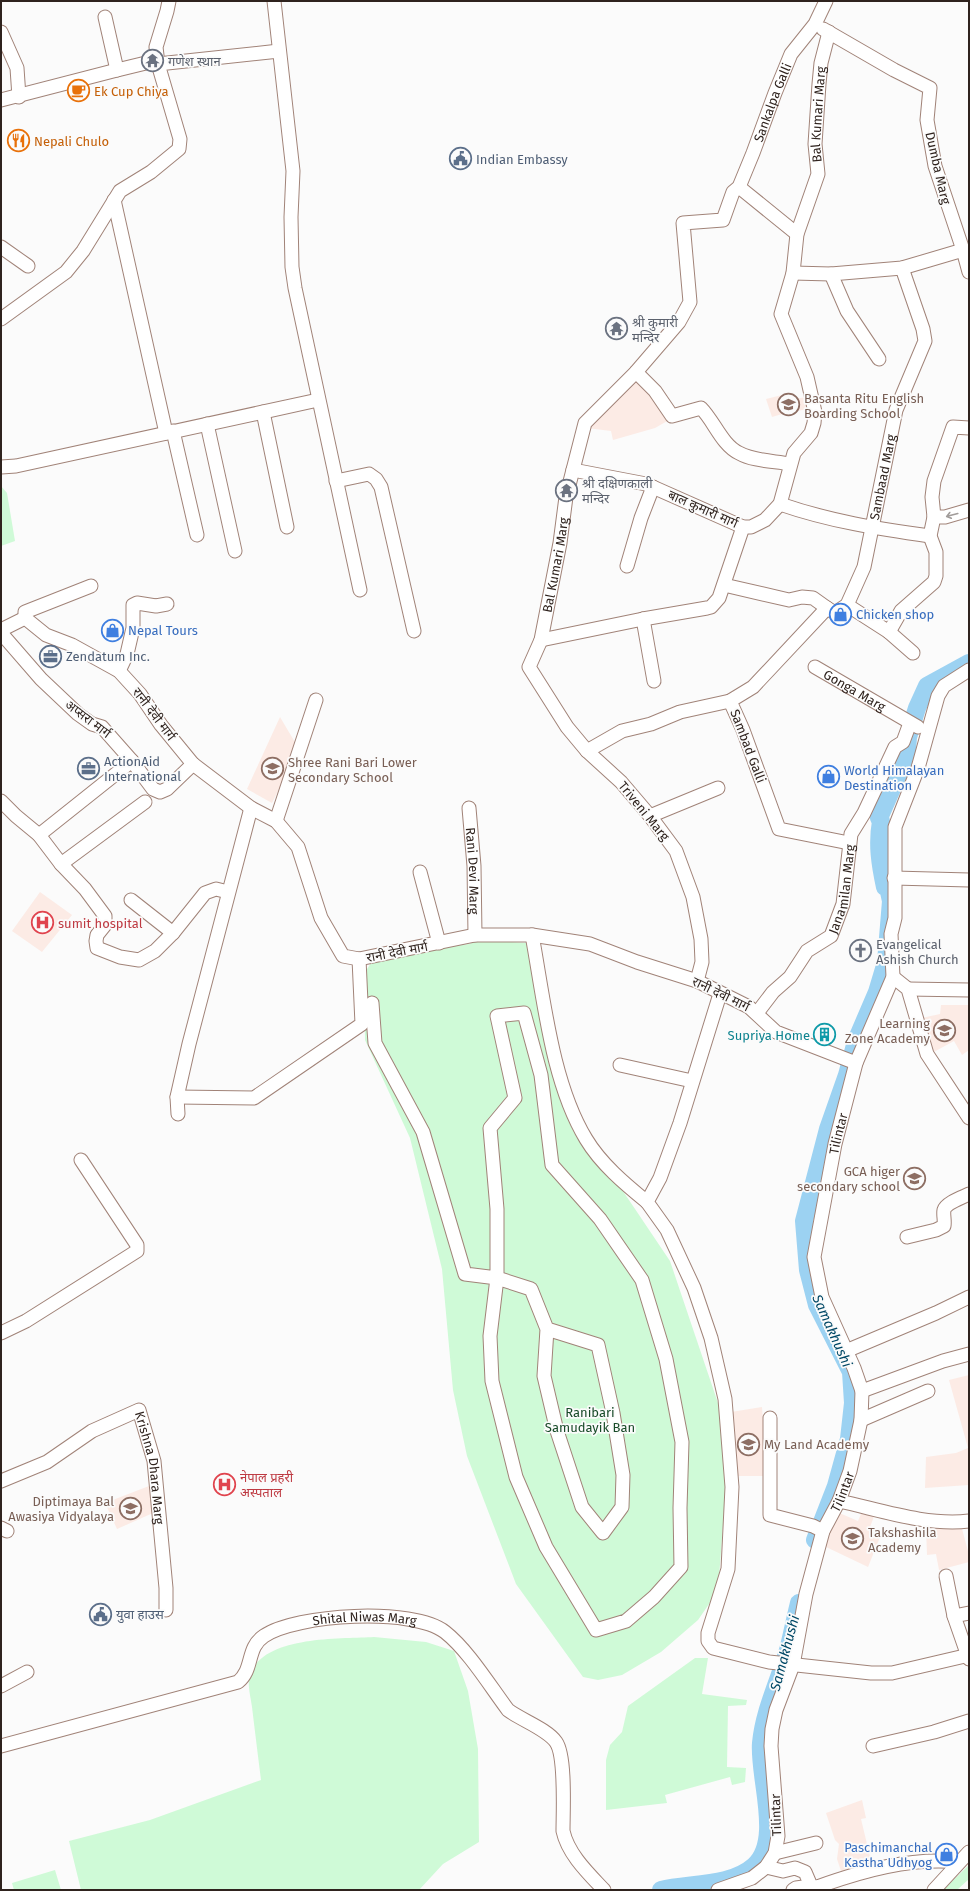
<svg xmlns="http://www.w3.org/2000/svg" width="970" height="1891" font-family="'Fira Sans','Noto Sans Devanagari',sans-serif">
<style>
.built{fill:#fcebe5}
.green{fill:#cffad7}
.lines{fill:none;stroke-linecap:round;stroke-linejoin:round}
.river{stroke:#9cd2f2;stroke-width:18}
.minor-casing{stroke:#a18378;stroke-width:15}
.minor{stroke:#fff;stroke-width:13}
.oneway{stroke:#a19c9a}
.labels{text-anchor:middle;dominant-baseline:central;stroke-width:3.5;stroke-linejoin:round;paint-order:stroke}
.worship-label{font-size:13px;fill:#5b616d;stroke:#fbfbfb;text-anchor:start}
.food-label{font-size:13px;fill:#c56008;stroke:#fbfbfb;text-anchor:start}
.street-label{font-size:13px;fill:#2f231e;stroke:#fbfbfb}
.service-label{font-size:13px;fill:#4e5e75;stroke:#fbfbfb;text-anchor:start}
.education-label{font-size:13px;fill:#785e54;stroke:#fbfbfb;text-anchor:start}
.shop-label{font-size:13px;fill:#366cbe;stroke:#fbfbfb;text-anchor:start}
.health-label{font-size:13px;fill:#be3a42;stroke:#fbfbfb;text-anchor:start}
.culture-label{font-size:13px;fill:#0d838f;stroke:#fbfbfb;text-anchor:end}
.park-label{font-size:13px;fill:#174a27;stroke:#fbfbfb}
.water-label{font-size:14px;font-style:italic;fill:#004866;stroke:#fbfbfb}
</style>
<rect width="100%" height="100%" fill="#fbfbfb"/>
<path class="built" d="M637 376 669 420 655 428 613 440 611 431 587 428Z
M782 395 784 400 808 397 810 409 789 412 772 417 766 399Z
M280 717 299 749 272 803 247 789Z
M40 892 72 915 42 952 12 931Z
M941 1005H969V1050L962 1055 954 1041 932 1053 917 1019 940 1014Z
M969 1375V1485L925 1488 926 1457 956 1453 968 1448 949 1380Z
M762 1407 767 1476H732L731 1412Z
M149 1486 153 1513 117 1529 105 1503Z
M863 1509 875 1514 870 1527 882 1532 868 1567 824 1546 837 1512 858 1521Z
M961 1525 969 1555V1562L939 1570 936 1554 927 1555 926 1528Z
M862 1800 866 1818 861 1819 873 1869 843 1877 837 1859 839 1844 835 1840 826 1813Z"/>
<path class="green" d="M1 486 7 493 15 541 1 546Z
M479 940 527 943 559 1096 670 1261 720 1409 727 1471 718 1591 698 1620 661 1652 622 1675 598 1680 583 1677 516 1584 467 1456 453 1390 442 1269 410 1138 365 1040 364 974 374 958 469 944Z
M374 1637 426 1642 454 1651 468 1691 478 1749 479 1842 443 1864 419 1890H81L69 1841 150 1820 261 1780C258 1756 255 1732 252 1707 251 1699 248 1688 249 1680 256 1635 340 1639 374 1637Z
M695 1658H708L702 1694 747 1700 746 1705 728 1706 727 1767 746 1768 745 1782 732 1785 730 1777 665 1795 667 1803 606 1810V1760L610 1745 622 1732 628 1706Z
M969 1865V1879L957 1890H943Z
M55 1870 61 1890H14L12 1883Z"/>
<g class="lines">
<path class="river" d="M815 1540 836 1486 849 1439 853 1403 851 1372 817 1305 808 1270 804 1221 828 1129 847 1075 856 1041 877 992 886 962 891 901 888 887H885C880 864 877 844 881 821L879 818 902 766 907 751 908 737 917 708 927 686 969 663
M661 1890C690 1883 730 1887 754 1866 783 1841 758 1777 761 1743 764 1711 779 1681 788 1650 792 1635 795 1619 799 1603"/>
<defs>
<g id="minor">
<path d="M274 1 293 171 291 217 292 267 295 288 360 590"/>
<path d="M105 17 117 70"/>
<path d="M1 32 17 68 19 97"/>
<path d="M1 100 117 70 150 62 158 64 156 47 167 11 169 1"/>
<path d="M739 187 797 234"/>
<path d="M114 200 166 433"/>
<path d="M1 247 28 266"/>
<path d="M963 250 969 272"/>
<path d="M793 273 831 274 902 268 963 250 935 166 927 120 930 88 894 70 823 29"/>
<path d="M831 274 847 311 879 359"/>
<path d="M1 319 66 272 83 251 120 191 151 172 179 149 180 139 158 64 279 51"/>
<path d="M636 372 655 391 672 416 701 408C714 421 722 445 739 453 753 461 774 461 790 464"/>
<path d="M263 412 287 527"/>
<path d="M207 424 235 551"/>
<path d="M173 431 197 535"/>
<path d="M1 467 16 466 318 400"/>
<path id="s1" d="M573 470 646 484 743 527H751L765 520 780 504 794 453 811 433 814 423 815 412 807 377 781 314 793 273 797 234 818 174 815 144 819 84 821 63 829 32"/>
<path d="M336 481 369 474 376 479 381 487 414 631"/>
<path d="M780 504C829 521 879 529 930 536"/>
<path d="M934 517H945L969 510"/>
<path d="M627 566 641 518 653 487"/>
<path d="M724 585 789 600 802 597 813 598 827 608"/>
<path d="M847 605 889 632 913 653"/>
<path d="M25 618V612L91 586"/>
<path d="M643 619 654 681"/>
<path d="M1 630 25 618 46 635 72 645 119 671 140 694 161 725 193 764 251 808 276 821 298 847 321 918 343 956 359 959 475 935H532L590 944 637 962 697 981 749 1007 776 1032 856 1063"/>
<path d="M889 632 901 611 934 582 936 576V552L930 536 934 517 932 497 934 481 953 427 969 428"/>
<path d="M1 633 41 679 78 714 92 724 102 727 132 761 153 789 160 792 167 789 193 764"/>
<path d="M541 640 643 619 707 608 711 607 719 598 743 527"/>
<path id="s2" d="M815 667 918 727"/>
<path d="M119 671 127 654 133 628V605L137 603 156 606 167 604"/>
<path d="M587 751 622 731 651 724 680 712 730 701"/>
<path d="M1 801 16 816 39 835 61 864 85 889 105 916V925L97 935 96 941 97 948 120 957 139 960 155 951 173 933 205 893 216 889 228 892"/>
<path id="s3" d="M469 808 474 866 475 935"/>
<path d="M650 816 718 788"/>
<path d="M276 821 316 700"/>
<path d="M39 835 132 761"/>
<path id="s4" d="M849 843 779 829 743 730 730 701 753 687 827 608 835 613 847 605 864 567 896 410 925 341 923 329 902 268"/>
<path d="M61 864 145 802"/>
<path d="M420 872 439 943"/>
<path d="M894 878 969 880"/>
<path d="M131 900 173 933"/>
<path d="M532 935C544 1000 552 1083 586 1139 601 1164 625 1184 647 1202"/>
<path d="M893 977 908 989 927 1054 969 1118"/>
<path id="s5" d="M697 981 702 962 701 939 693 897 676 851 650 816 621 782 587 751 567 727 529 667 541 640 560 543 566 497 585 423 636 372 679 322 690 302 683 223 723 220 733 192 739 187 753 153 775 93 791 54 815 24 826 1"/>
<path d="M908 989 969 990"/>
<path d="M720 994 680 1123 660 1178 647 1202 667 1230 694 1288 711 1338 725 1399 732 1487 728 1569 708 1633V1641L713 1648 769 1662 871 1673H892L969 1655"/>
<path d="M372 1003 375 1043 423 1132 465 1274 497 1278V1209L490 1128 515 1098 497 1016 524 1013 541 1075 552 1165 600 1219 642 1280 666 1359 682 1442 680 1508 681 1567 654 1597 626 1621 596 1630 546 1547 516 1477 492 1381 490 1336 497 1278 531 1289 547 1329 544 1376 557 1431 582 1507 603 1533 622 1507 623 1475 613 1413 598 1345 547 1329"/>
<path id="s6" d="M757 1013 773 992 790 977 807 951 831 936 843 904 851 834 864 813 895 747 903 742 910 723"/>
<path d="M620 1065 692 1081"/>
<path d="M177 1097 254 1098 362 1024 359 959"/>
<path d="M178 1114 177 1097 189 1044 251 808"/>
<path d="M907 1237 936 1230 944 1226C945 1220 943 1215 944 1210 946 1203 963 1197 969 1194"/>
<path d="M1 1333 26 1321 137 1251V1245L81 1160"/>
<path d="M846 1351 936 1313 969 1297"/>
<path d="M862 1391 943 1361 969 1354"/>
<path d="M770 1418V1515L813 1526 823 1531"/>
<path d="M861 1420 928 1391"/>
<path id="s7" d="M1 1481 47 1462 92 1431 139 1410 154 1461 166 1588V1610"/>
<path d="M839 1501C881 1510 926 1526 969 1521"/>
<path d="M1 1528 7 1531"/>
<path d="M946 1576 954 1616"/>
<path d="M969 1613 954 1616 969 1659"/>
<path d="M1 1686 27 1672"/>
<path id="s8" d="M1 1746 238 1682C254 1669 246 1648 264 1636 296 1614 413 1607 445 1632 468 1650 490 1686 508 1710 521 1720 547 1729 556 1742 566 1756 563 1812 563 1831 568 1854 588 1873 604 1890"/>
<path d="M873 1746 934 1732 969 1721"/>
<path d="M775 1853 816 1843"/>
<path d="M766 1867 783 1871 795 1868 805 1872 811 1886 817 1887C862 1871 910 1857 959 1862"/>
<path id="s9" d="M718 1890 752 1878 766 1867 775 1853 778 1836 771 1746 772 1729 776 1710 793 1665 806 1594 823 1531 839 1501 850 1471 861 1420 862 1391 854 1368 822 1297 814 1257 835 1144 856 1063 893 977 891 934 895 918V827L918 768 938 696 944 686 969 670"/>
<path d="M793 1890 796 1888 811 1886"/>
<path d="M934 1890 969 1852"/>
</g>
</defs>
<use href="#minor" class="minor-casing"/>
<use href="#minor" class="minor"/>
</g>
<defs><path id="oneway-shaft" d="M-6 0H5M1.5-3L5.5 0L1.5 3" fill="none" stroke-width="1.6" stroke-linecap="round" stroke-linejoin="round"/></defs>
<use class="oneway" href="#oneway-shaft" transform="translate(952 515) rotate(165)"/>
<defs>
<symbol id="temple-ring" viewBox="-11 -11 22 22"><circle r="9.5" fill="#fbfbfb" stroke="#6b7280" stroke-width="1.5"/><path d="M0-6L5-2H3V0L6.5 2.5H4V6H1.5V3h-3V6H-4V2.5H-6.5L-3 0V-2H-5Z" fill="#6b7280"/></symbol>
<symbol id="cafe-ring" viewBox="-11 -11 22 22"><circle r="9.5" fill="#fbfbfb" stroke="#e8710a" stroke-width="1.5"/><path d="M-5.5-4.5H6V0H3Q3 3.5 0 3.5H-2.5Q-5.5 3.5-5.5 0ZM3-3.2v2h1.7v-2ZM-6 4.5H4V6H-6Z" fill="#e8710a"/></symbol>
<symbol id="restaurant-ring" viewBox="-11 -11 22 22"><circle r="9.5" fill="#fbfbfb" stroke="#e8710a" stroke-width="1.5"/><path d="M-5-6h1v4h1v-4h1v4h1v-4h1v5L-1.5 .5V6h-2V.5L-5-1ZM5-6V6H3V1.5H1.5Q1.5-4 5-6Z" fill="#e8710a"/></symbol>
<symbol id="civic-ring" viewBox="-11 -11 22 22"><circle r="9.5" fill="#fbfbfb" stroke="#5c6f8a" stroke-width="1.5"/><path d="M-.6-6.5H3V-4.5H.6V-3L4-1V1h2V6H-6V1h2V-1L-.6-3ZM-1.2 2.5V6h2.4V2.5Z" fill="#5c6f8a"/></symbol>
<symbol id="school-ring" viewBox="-11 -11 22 22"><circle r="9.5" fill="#fbfbfb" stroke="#8d6e63" stroke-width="1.5"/><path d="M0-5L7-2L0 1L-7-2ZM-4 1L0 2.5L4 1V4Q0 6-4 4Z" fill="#8d6e63"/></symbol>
<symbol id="shop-ring" viewBox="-11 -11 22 22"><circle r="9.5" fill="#fbfbfb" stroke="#3f7fe0" stroke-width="1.5"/><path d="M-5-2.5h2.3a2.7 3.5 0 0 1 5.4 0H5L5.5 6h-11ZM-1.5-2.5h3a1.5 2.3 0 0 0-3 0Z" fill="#3f7fe0"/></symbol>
<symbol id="office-ring" viewBox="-11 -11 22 22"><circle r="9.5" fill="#fbfbfb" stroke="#5c6f8a" stroke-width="1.5"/><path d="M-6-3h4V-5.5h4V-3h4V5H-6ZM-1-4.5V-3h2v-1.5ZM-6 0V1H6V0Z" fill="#5c6f8a"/></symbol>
<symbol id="hospital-ring" viewBox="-11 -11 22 22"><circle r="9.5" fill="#fbfbfb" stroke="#e0444e" stroke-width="1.5"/><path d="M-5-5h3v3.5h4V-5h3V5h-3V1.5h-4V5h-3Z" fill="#e0444e"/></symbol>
<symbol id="church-ring" viewBox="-11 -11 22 22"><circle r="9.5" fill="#fbfbfb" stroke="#6b7280" stroke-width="1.5"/><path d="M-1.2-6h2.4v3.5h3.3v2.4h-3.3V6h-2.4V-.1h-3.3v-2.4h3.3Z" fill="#6b7280"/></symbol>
<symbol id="building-ring" viewBox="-11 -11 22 22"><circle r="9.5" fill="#fbfbfb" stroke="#0f9aa8" stroke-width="1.5"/><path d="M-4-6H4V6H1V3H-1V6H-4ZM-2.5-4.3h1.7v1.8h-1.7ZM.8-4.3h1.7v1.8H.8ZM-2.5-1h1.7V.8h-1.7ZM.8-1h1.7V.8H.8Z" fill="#0f9aa8"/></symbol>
</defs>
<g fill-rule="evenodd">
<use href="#temple-ring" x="140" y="48" width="25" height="25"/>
<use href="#cafe-ring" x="66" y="78" width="25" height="25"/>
<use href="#restaurant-ring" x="6" y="128" width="25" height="25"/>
<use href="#civic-ring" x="448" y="146" width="25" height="25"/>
<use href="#temple-ring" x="604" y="316" width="25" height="25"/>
<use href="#school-ring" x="776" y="392" width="25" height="25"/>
<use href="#temple-ring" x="554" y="478" width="25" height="25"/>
<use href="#shop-ring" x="828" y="602" width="25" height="25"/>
<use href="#shop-ring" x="100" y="618" width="25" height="25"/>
<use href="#office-ring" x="38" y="644" width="25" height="25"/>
<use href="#office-ring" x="76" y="756" width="25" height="25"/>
<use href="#school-ring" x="260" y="756" width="25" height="25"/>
<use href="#shop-ring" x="816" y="764" width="25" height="25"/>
<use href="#hospital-ring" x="30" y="910" width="25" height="25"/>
<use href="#church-ring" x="848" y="938" width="25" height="25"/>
<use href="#school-ring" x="932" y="1018" width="25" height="25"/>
<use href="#building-ring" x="812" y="1022" width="25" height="25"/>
<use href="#school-ring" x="902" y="1166" width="25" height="25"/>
<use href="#school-ring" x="736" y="1432" width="25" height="25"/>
<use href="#hospital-ring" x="212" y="1472" width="25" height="25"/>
<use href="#school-ring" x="118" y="1496" width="25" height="25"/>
<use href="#school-ring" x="840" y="1526" width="25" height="25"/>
<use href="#civic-ring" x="88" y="1602" width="25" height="25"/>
<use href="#shop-ring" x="934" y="1842" width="25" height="25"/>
</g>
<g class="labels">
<g class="worship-label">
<text x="168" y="61">गणेश स्थान</text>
<text x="632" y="322">श्री कुमारी<tspan x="632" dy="15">मन्दिर</tspan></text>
<text x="582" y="483">श्री दक्षिणकाली<tspan x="582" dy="15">मन्दिर</tspan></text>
<text x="876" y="944">Evangelical<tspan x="876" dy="15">Ashish Church</tspan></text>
</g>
<g class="food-label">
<text x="94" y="91">Ek Cup Chiya</text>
<text x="34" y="141">Nepali Chulo</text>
</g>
<g class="street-label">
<text stroke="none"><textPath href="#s5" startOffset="1031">Sankalpa Galli</textPath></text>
<text stroke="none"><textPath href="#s1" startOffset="636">Bal Kumari Marg</textPath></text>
<text transform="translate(938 168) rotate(77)">Dumba Marg</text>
<text stroke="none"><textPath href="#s4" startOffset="501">Sambaad Marg</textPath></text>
<text transform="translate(703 509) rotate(24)">बाल कुमारी मार्ग</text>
<text stroke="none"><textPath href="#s5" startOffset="477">Bal Kumari Marg</textPath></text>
<text stroke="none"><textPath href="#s2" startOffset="46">Gonga Marg</textPath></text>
<text transform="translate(154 714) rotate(53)">रानी देवी मार्ग</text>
<text transform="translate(88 719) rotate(37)">अप्सरा मार्ग</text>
<text transform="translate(748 746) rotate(69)">Sambad Galli</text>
<text transform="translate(644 811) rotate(51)">Triveni Marg</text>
<text stroke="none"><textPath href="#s3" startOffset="63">Rani Devi Marg</textPath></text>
<text stroke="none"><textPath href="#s6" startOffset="157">Janamilan Marg</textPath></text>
<text transform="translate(397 952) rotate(-11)">रानी देवी मार्ग</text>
<text transform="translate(721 994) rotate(26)">रानी देवी मार्ग</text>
<text stroke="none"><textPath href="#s9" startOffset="816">Tilintar</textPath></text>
<text stroke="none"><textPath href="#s7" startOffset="215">Krishna Dhara Marg</textPath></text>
<text stroke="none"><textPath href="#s9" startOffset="444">Tilintar</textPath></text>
<text stroke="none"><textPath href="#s8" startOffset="403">Shital Niwas Marg</textPath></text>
<text transform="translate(776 1815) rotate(-92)">Tilintar</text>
</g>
<g class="service-label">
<text x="476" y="159">Indian Embassy</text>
<text x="66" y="656">Zendatum Inc.</text>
<text x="104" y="761">ActionAid<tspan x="104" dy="15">International</tspan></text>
<text x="116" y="1614">युवा हाउस</text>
</g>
<g class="education-label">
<text x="804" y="398">Basanta Ritu English<tspan x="804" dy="15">Boarding School</tspan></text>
<text x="288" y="762">Shree Rani Bari Lower<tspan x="288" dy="15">Secondary School</tspan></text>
<text x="930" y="1023" text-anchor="end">Learning<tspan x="930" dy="15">Zone Academy</tspan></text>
<text x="900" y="1171" text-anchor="end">GCA higer<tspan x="900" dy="15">secondary school</tspan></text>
<text x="764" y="1444">My Land Academy</text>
<text x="114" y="1501" text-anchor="end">Diptimaya Bal<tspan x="114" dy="15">Awasiya Vidyalaya</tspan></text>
<text x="868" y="1532">Takshashila<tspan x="868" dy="15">Academy</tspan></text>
</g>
<g class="shop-label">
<text x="856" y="614">Chicken shop</text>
<text x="128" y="630">Nepal Tours</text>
<text x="844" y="770">World Himalayan<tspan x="844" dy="15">Destination</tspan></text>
<text x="932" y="1847" text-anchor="end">Paschimanchal<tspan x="932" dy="15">Kastha Udhyog</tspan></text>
</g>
<g class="health-label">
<text x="58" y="923">sumit hospital</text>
<text x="240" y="1477">नेपाल प्रहरी<tspan x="240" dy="15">अस्पताल</tspan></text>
</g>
<g class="culture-label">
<text x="810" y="1035">Supriya Home</text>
</g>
<g class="park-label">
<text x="590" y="1412">Ranibari<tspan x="590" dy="15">Samudayik Ban</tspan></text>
</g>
<g class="water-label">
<text transform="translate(832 1331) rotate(66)">Samakhushi</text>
<text transform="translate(785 1653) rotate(-75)">Samakhushi</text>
</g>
</g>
<rect width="970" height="1891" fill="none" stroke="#2f231e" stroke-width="4"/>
</svg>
